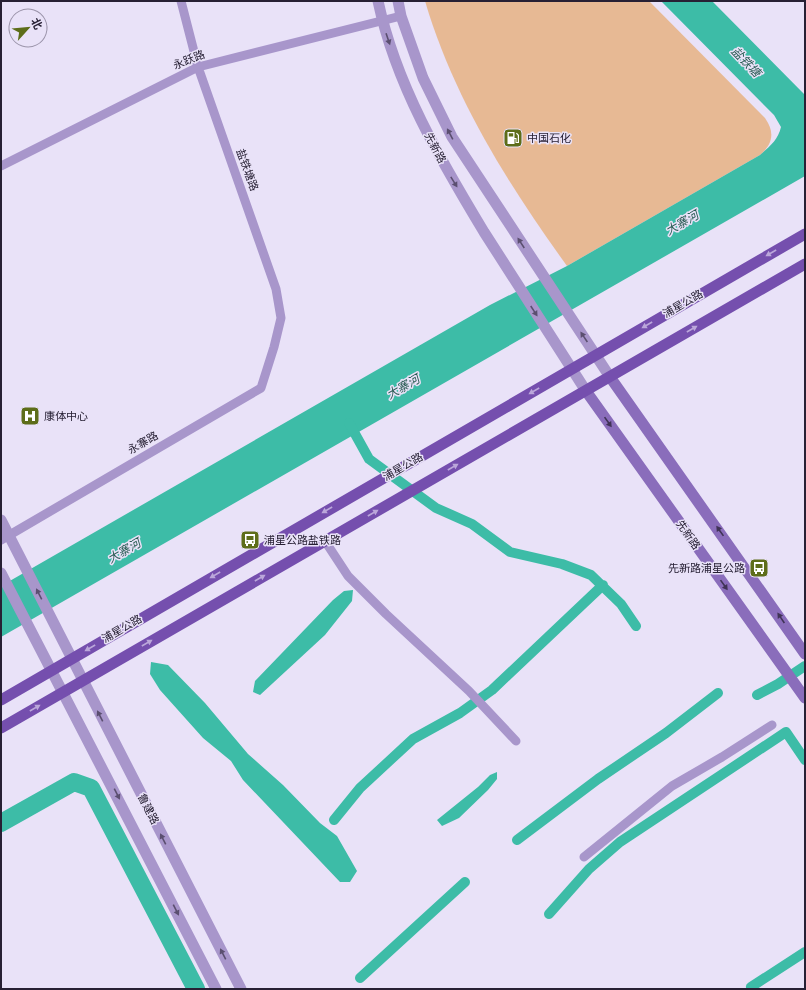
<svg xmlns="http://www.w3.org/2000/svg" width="806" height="990" font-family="Bitter,'Noto Sans SC',serif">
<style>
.green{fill:#e7b994}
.water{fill:#3dbca7}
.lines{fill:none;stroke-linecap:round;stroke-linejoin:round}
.canal{stroke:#3dbca7;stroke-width:10}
.river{stroke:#3dbca7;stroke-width:18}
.minor{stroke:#a896cb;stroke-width:9}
.tertiary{stroke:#a896cb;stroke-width:11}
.secondary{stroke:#8a6dbb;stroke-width:11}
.primary{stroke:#754fae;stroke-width:11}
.oneway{fill:#5b4f70}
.oneway2{fill:#bba7da}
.oneway3{fill:#403356}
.labels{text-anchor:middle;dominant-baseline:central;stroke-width:3;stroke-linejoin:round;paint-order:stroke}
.street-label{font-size:11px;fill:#272034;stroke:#e9e2f8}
.poi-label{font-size:11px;fill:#272034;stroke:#e9e2f8;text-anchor:start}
.water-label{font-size:12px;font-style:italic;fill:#295c53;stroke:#e9e2f8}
</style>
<rect width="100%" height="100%" fill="#e9e2f8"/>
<path class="green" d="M425 1H649L765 118C775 132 773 144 760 155L567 266C508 184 454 99 425 1Z"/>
<path class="water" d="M661 1H712L805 95V176L1 637V586L490 305 567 266 760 155C770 146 778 140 781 127L774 115Z
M353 590 352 601 325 635 260 695 253 692 255 681 333 600 344 591Z
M151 662 168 665 205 703 248 754 283 785 320 823 337 836 357 871 350 882H340L243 780 231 761 203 738 160 690 150 674Z
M497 772V779L488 790 459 818 442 826 437 820 478 787 490 775Z"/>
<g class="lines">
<path class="canal" d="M349 423 369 459 436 508 472 524 510 552 562 564 591 575 621 604 636 626
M757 695 778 684 805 666
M334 820 360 788 413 739 460 713 492 690 603 585
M517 840 598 779 666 733 718 693
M549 914 589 869 620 842 786 732 805 760
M360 978 465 882
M752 989 751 987 805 952"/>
<path class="river" d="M1 823 74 782 91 788 196 989"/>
<path class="minor" d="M1 166 198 67 401 16
M1 540 261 388 274 347 281 318 276 289 198 67 181 1
M325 541 348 576 386 614 469 691 516 741
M584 857 672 786 722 757 772 725"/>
<path class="tertiary" d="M378 1C396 85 440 159 484 232 518 285 552 338 586 391
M398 1 401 16 423 78 452 137 610 377
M1 520 241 989
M1 573 216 989"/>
<path class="secondary" d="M610 377 805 654
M586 391 805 698"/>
<path class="primary" d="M1 700 805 234
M1 728 805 264"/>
</g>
<defs><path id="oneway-solid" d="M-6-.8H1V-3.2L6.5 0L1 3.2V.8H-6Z"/></defs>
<g class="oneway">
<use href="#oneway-solid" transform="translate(388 39) rotate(71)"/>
<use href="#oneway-solid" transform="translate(450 134) rotate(-118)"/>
<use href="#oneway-solid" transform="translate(454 182) rotate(58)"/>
<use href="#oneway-solid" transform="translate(521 243) rotate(-123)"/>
<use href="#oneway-solid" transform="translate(534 311) rotate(57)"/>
<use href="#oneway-solid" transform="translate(584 337) rotate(-124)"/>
<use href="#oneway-solid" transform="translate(39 594) rotate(-117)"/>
<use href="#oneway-solid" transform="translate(100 716) rotate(-117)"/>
<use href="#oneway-solid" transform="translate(117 794) rotate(63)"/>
<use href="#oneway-solid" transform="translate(163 839) rotate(-117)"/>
<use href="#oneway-solid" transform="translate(176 910) rotate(63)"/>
<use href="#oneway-solid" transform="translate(223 954) rotate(-117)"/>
</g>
<g class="oneway2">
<use href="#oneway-solid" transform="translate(771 253) rotate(150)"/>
<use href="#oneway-solid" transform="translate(647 325) rotate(150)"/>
<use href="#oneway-solid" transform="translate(692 329) rotate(-30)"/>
<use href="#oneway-solid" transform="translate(534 391) rotate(150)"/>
<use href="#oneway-solid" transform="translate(453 467) rotate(-30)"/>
<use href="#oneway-solid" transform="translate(327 510) rotate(150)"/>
<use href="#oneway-solid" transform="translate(373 513) rotate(-30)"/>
<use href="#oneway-solid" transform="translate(215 575) rotate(150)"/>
<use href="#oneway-solid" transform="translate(260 578) rotate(-30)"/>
<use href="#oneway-solid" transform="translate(147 643) rotate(-30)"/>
<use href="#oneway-solid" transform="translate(90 648) rotate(150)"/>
<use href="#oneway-solid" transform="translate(35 708) rotate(-30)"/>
</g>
<g class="oneway3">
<use href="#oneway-solid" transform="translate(608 422) rotate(55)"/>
<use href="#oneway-solid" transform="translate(720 531) rotate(-125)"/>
<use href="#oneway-solid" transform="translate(724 585) rotate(55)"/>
<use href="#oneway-solid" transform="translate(781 618) rotate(-124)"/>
</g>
<defs>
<symbol id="fuel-square" viewBox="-11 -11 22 22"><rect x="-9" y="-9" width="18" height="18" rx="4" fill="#5d6d19" stroke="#e9e2f8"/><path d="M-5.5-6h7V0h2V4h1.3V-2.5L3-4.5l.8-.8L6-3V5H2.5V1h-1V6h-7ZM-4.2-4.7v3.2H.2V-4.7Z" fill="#fff"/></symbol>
<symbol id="hospital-square" viewBox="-11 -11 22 22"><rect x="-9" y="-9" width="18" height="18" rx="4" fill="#5d6d19" stroke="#e9e2f8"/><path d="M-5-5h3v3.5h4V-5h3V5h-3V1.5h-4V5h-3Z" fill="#fff"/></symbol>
<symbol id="bus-square" viewBox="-11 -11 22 22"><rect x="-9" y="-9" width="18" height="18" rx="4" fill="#5d6d19" stroke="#e9e2f8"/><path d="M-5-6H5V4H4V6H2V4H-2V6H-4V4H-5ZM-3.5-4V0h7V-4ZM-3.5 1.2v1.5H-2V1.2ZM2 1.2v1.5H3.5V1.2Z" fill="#fff"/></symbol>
</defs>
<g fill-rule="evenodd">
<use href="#fuel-square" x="502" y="127" width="22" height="22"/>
<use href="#hospital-square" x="19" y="405" width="22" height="22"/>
<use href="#bus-square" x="239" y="529" width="22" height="22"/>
<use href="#bus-square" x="748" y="557" width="22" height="22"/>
</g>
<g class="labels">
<g class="street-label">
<text transform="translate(189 60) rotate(-22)">永跃路</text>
<text transform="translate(435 148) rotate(62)">先新路</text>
<text transform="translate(247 170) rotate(70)">盐铁塘路</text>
<text transform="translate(683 304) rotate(-30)">浦星公路</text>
<text transform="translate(143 443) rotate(-30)">永寨路</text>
<text transform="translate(403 467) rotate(-30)">浦星公路</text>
<text transform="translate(688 535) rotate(55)">先新路</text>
<text transform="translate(122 629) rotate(-30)">浦星公路</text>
<text transform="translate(148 809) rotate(63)">鲁建路</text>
</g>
<g class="poi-label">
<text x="527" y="138">中国石化</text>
<text x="44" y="416">康体中心</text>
<text x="264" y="540">浦星公路盐铁路</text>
<text x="745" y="568" text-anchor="end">先新路浦星公路</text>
</g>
<g class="water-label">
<text transform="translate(746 62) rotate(46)">盐铁塘</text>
<text transform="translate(682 223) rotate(-30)">大寨河</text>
<text transform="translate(403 387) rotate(-30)">大寨河</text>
<text transform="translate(124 551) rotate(-30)">大寨河</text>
</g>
</g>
<rect width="806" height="990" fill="none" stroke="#272034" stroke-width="4"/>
<g transform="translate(28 28) rotate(63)"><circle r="19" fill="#e9e2f8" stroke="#9b94aa"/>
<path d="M0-3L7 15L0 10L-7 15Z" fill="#5d6d19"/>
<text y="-6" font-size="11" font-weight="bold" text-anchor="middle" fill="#272034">北</text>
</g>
</svg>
